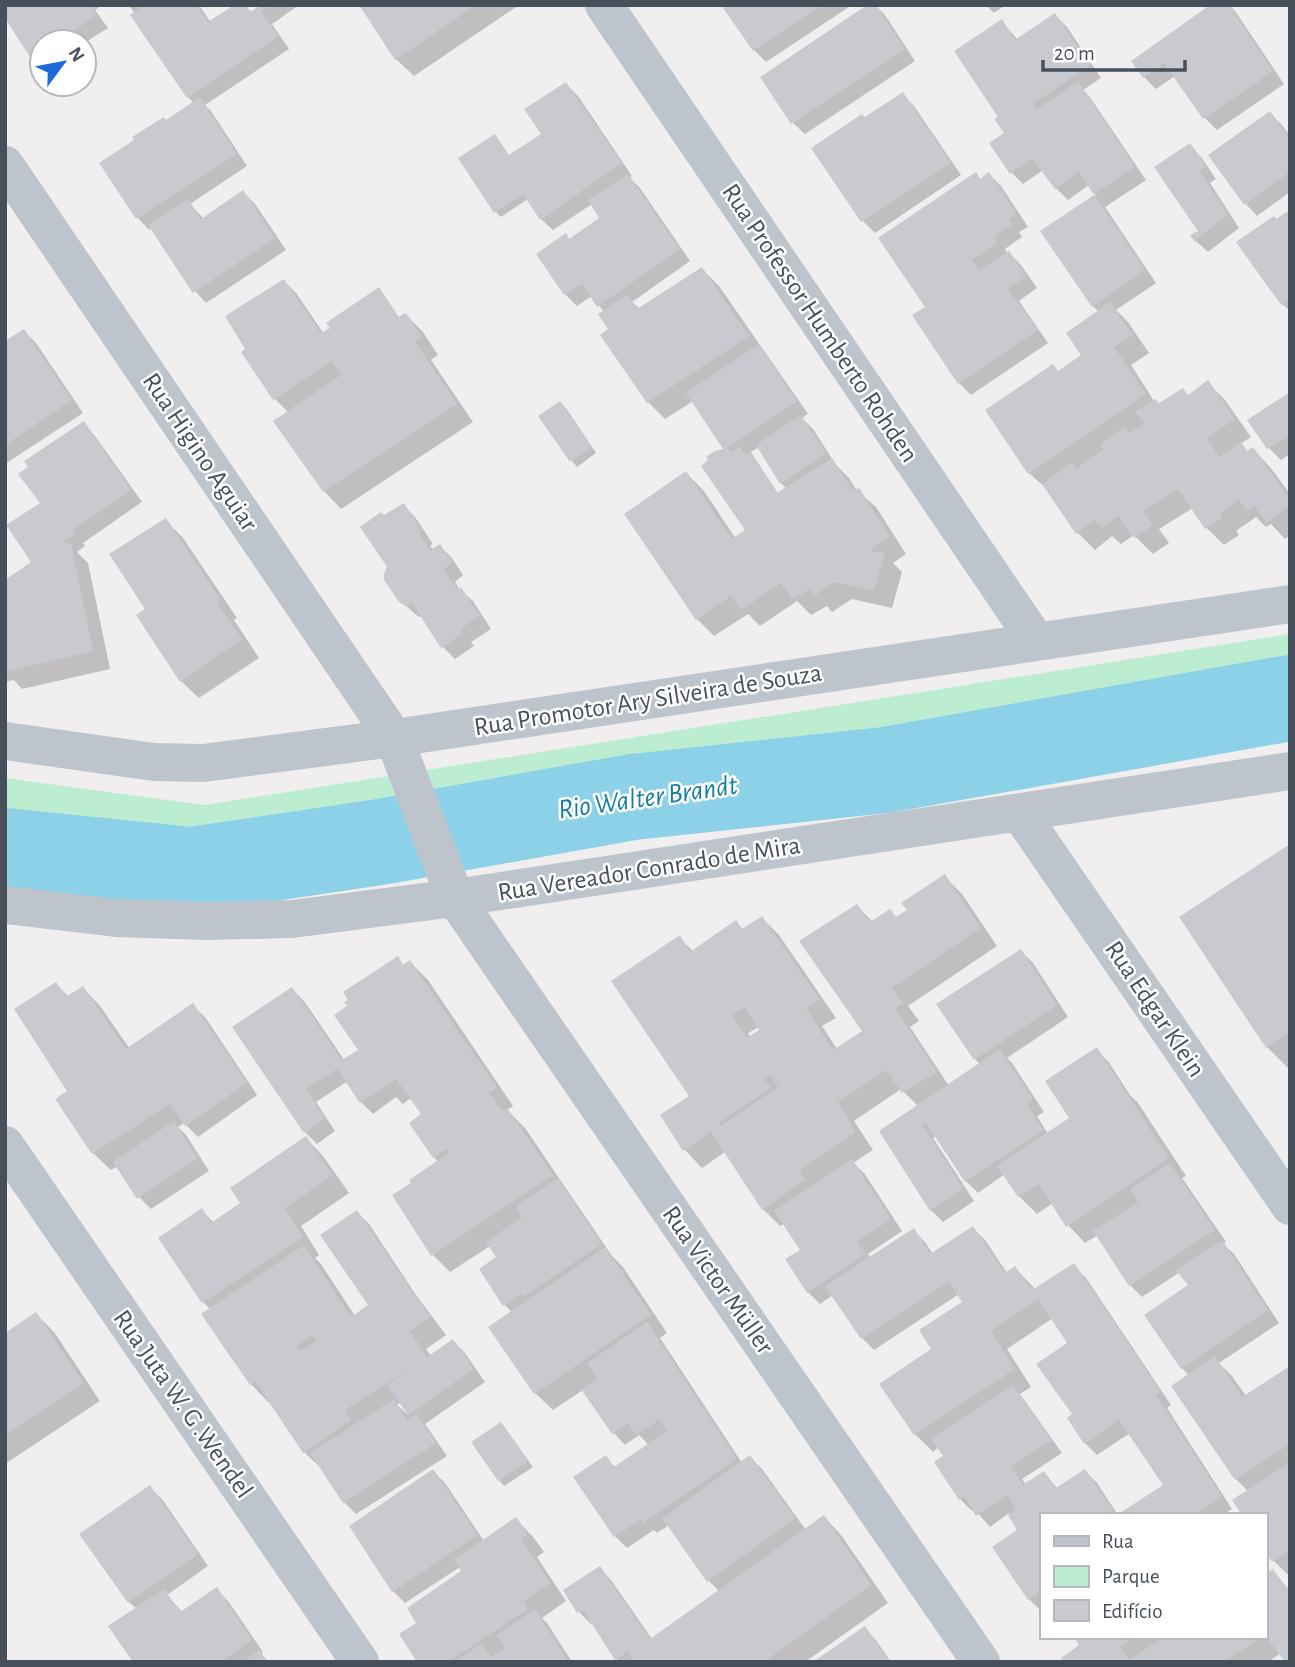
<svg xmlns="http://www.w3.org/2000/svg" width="1295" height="1667" font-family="'Alegreya Sans',sans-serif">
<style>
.green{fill:#bdedd1}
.shadow{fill:#0003;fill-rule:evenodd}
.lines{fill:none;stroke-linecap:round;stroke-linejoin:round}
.river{stroke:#8cd1e8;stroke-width:86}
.building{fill:#c8cad0;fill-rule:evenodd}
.minor{stroke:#bdc4cc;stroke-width:38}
.labels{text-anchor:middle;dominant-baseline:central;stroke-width:5;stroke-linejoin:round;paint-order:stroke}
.street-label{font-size:26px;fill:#47505a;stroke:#fff}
.water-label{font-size:28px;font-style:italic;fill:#127ea2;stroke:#fff}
</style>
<rect width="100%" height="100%" fill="#f0eeee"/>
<path class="green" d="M1290 634V724L151 886 5 867V778L204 805Z"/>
<path class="shadow" d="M5 5H102L95 10 108 28 84 43 42 42V68L35 61Z
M128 5H199L211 23 245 5 252 13 261 7 260 5H299L272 24 289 49 205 105 211 111 247 166 190 204 204 219 243 192 255 204 286 250 206 303 195 291 152 228 149 230 138 218 102 164 194 103 188 97 135 13Z
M361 5H519L414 76 396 59Z
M723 5H848L849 7 766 62 754 50Z
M875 5 885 15 915 61 805 134 793 123Z
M986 5H1006L994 13Z
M1229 5 1235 11 1284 84 1217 130 1205 118 1175 76 1156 89 1144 77Z
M1055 15 1067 27 1101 78 1083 90 1089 96 1146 180 1105 207 1156 283 1116 310 1128 322 1149 353 1131 365 1154 401 1159 405 1188 396 1208 383 1225 400 1251 437 1240 444 1248 452 1253 449 1270 467 1290 494V535L1285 539 1271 524 1266 527 1256 517 1236 531 1239 535 1224 545 1207 528 1193 508 1159 529 1169 543 1153 554 1134 535 1121 544 1112 536 1095 550 1078 533 1048 490 1029 473 988 411 1059 372 1083 355 1099 312 1093 306 1042 231 1096 195 1089 185 1068 200 1056 188 1043 170 1023 184 1011 172 1006 133 1000 118 1001 21 1018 40Z
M566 84 578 96 632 176 630 178 640 188 690 261 632 302 640 309 702 269 719 286 808 414 802 418 813 429 836 465 849 478 857 491 876 507 906 554 893 563 902 572 892 608 852 599 832 612 827 606 811 615 797 601 760 626 748 614 714 636 697 619 686 473 704 491 736 539 747 531 726 450 693 401 665 419 648 402 604 312 592 296 577 306 565 294 570 240 602 219 592 204 553 230 541 219 528 199 501 217 496 212 495 136 510 157 543 135ZM759 447 781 483 787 489 779 495 756 460 749 453Z
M902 94 914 106 961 175 875 233 863 221 814 149 865 119Z
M1270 113 1282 125 1290 136V192L1257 216 1246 204Z
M1190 145 1201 157 1216 179 1210 183 1239 228 1208 252 1196 241 1201 232Z
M976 174 981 180 989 174 1001 186 1028 227 1019 232 1022 237 1005 249 1008 254 1009 253 1021 265 1037 288 1019 301 1048 343 971 395 959 383 914 316 927 308Z
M1290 212V311L1282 304 1277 221Z
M284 281 296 293 324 334 379 290 384 295 400 319 406 315 423 332 438 355 431 360 473 422 341 509 324 491 288 412 275 399 244 352Z
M24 331 36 343 83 413 5 464V343Z
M1290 394V454L1281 460 1269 448Z
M560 403 566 408 596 453 577 467 572 461 541 416Z
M84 424 95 436 142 502 83 543 85 546 77 552 88 563 110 669 22 689 14 680 5 682V582L34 563 43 504Z
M403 505 415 517 433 544 430 546 433 550 440 546 452 558 463 575 455 582 460 590 473 601 491 629 471 642 474 646 455 659 443 647 422 616 419 617 414 613 401 601 389 567 384 517Z
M165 520 183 538 237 618 234 620 259 658 199 698 181 681 148 610Z
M1290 846V1070L1267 1047Z
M945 877 962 894 997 946 908 1006 919 1021 910 1027 949 1086 980 1064 975 1059 1021 951 1033 963 1068 1017 1007 1058 1012 1063 1044 1112 1037 1116 1048 1134 1071 1118 1096 1050 1108 1061 1130 1095 1138 1103 1186 1176 1182 1178 1226 1242 1223 1244 1234 1254 1279 1323 1219 1363 1232 1376 1246 1396 1290 1368V1577L1274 1561 1265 1515 1248 1491 1236 1479 1174 1386 1189 1376 1182 1368 1190 1285 1180 1272 1142 1297 1130 1285 1098 1235 1085 1243 1068 1225 1053 1203 1037 1214 1019 1196 1005 1174 978 1193 966 1181 936 1135 933 1138 974 1201 943 1222 931 1210 918 1106 901 1089 854 1121 873 1150 853 1163 864 1173 902 1231 868 1254 871 1259 913 1230 925 1242 933 1254 973 1228 985 1240 1007 1273 1015 1268 1036 1290 1074 1266 1086 1278 1171 1405 1167 1408 1232 1509 1223 1515H1120L1168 1493 1130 1433 1097 1455 1085 1443 1074 1415 1070 1343 1053 1318 1007 1349 1031 1387 1020 1394 1062 1453 1022 1479 1026 1485 1044 1473 1058 1489 1085 1471 1097 1483 1118 1515H1041V1611L1029 1599 1020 1530 1009 1513 990 1527 974 1509 972 1511 960 1499 937 1462 945 1457 939 1447 933 1452 915 1434 934 1349 965 1302 959 1294 874 1350 862 1338 833 1295 820 1304 808 1292 802 1250 785 1223 780 1226 763 1209 725 1152 702 1168 685 1150 662 1115 691 1097 679 938 693 951 736 922 744 930 762 918 779 935 836 1018 822 1026 837 1049 865 1033 857 906 873 922 897 919ZM759 1027 761 1030 751 1038 748 1033Z
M397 959 404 966 410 962 428 980 513 1106 507 1110 525 1128 612 1256 623 1267 667 1333 660 1338 742 1463 750 1457 762 1469 806 1530 824 1517 841 1535 888 1603 805 1662H619L593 1623 591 1624 579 1612 565 1590 600 1568 611 1580 652 1639 719 1591 709 1581 669 1525 657 1533 654 1530 627 1548 615 1536 606 1458 616 1468 649 1445 639 1435 625 1445 614 1433 583 1390 553 1410 535 1393 512 1312 505 1305 499 1258 490 1246 450 1272 433 1255 413 1184 438 1162 434 1157 423 1115 411 1098 403 1104 396 1097 373 1114 361 1102 348 1081 316 1102 335 1131 317 1144 305 1132 292 989 304 1001 345 1061 360 1050 349 1007Z
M56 984 69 997 83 988 100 1006 130 1049 193 1006 205 1017 257 1095 198 1137 184 1123 178 1127 186 1135 209 1171 151 1209 139 1197 118 1166 111 1170 93 1153 70 1091Z
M306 1138 323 1156 349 1193 301 1226 319 1255 315 1258 321 1264 355 1316 371 1306 357 1212 369 1224 416 1295 446 1335 426 1349 431 1356 453 1341 465 1353 485 1382 425 1424 447 1456 356 1514 344 1502 322 1469 304 1452 270 1400 268 1402 251 1384 211 1310 203 1302 160 1238 202 1210 214 1223 242 1204ZM401 1402 409 1414 408 1415 397 1405Z
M36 1314 54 1332 100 1401 5 1464V1335Z
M501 1424 533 1467 504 1486 499 1480Z
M433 1471 445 1483 484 1541 516 1519 533 1537 544 1552 537 1557 566 1601 542 1618 547 1623 572 1662H419L418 1623 463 1572 460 1567 405 1603 393 1591 351 1527Z
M150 1488 162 1499 208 1566 167 1595 182 1612 216 1589 228 1601 263 1652 261 1654 269 1662H136L137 1609 129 1602Z
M1273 1571 1290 1591V1662L1287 1661 1281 1653 1268 1662H1066L1082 1645 1076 1637H1265V1577Z
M864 1628 876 1640 891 1662H816Z"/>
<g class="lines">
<path class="river" d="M5 851 191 870 380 842 633 797 885 770 1290 698"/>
</g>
<path class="building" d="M5 5H90L97 15 63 38 65 42H42V56L33 62 5 18Z
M144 5H197L208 22 234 5H246L250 12 258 7 257 5H271L261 12 279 36 187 98 130 15Z
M359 5H476L395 60Z
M721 5H822L753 51Z
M867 5H876L905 49 791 124 760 77Z
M1210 5H1229L1273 71 1203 119 1164 63 1143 78 1131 61Z
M1055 13 1090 65 1033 104 1037 110 1078 81 1135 167 1094 194 1145 270 1092 307 1040 231 1094 195 1079 172 1055 189 1032 158 1010 174 989 143 1004 133 994 119 998 117 954 51 1002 19 1015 40Z
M566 82 622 163 540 220 523 194 494 213 458 158 495 134 509 155 541 134 524 109Z
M903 92 951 163 861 222 811 148 862 114 865 117Z
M200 97 237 154 136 219 99 163 134 140 132 137 164 117 166 120Z
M1270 111 1290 138V172L1244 205 1208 155Z
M1190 143 1206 166 1200 171 1228 215 1200 236 1195 242 1190 235 1198 231 1154 167Z
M976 172 980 179 989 172 1017 214 1009 220 1012 224 994 237 998 243 972 260 979 271 1009 251 1026 276 1008 289 1038 330 958 384 912 315 925 307 878 238Z
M628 174 680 249 597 307 582 284 564 295 536 254 566 233 569 239 599 218 588 200Z
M243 190 275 238 193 293 148 225 188 199 201 219Z
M1290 210V298L1281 305 1236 242 1274 216 1276 219Z
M702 267 749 336 647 403 600 335 608 329 598 314 627 295 637 309Z
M284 279 321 333 330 328 326 323 379 287 398 317 406 313 422 337 415 342 457 404 323 492 273 421 341 375 332 361 273 400 241 352 245 349 225 316Z
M1110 302 1133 335 1114 347 1146 394 1028 474 985 410 1053 364 1058 371 1081 355 1066 333Z
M24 329 72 400 5 445V341Z
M759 344 797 401 728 447 731 452 740 447 746 455 751 452 777 493 832 458 853 491 859 488 890 536 871 549 873 552 885 553 874 591 834 582 814 596 810 589 792 599 781 583 741 610 731 596 696 620 624 514 686 471 732 539 745 530 701 466 708 460 706 457 715 451 723 449 686 393Z
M1208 380 1235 419 1207 438 1219 457 1241 442 1247 451 1253 447 1290 499V505L1267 522 1254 506 1247 511 1239 500 1220 513 1223 517 1205 529 1178 489 1143 511 1153 525 1134 538 1118 516 1102 528 1094 520 1076 534 1042 484 1073 462 1076 468 1103 450 1100 444 1124 427 1129 433 1144 423 1135 412 1155 399 1159 403 1183 388 1188 395Z
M1290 392V435L1267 449 1247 420Z
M560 401 592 447 570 462 538 416Z
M801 415 826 453 780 484 756 445Z
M84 421 131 490 73 530 75 534 62 542 71 544 93 651 5 672V580L31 562 6 525 40 503 18 474 28 467 24 461Z
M404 503 422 531 419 533 430 550 440 544 452 562 444 569 458 590 461 587 480 616 460 629 463 633 441 648 412 603 406 606 399 602 384 580V574L387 567 360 527 381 512 384 515Z
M166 518 221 600 217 602 242 639 180 682 136 615 145 609 109 554Z
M1290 844V1032L1266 1048 1179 917Z
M945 874 981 928 892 988 903 1003 895 1008 937 1072 902 1093 886 1070 838 1102 856 1132 799 1170 805 1180 762 1210 711 1132 683 1151 660 1115 689 1096 611 981 680 935 690 952 736 920 742 929 762 916 820 1000 806 1008 833 1050 862 1031 799 941 857 904 870 922 890 909 896 917 907 910 901 903ZM745 1008 759 1030 747 1038 731 1015ZM770 1075 778 1087 721 1126 719 1123 771 1088 764 1079Z
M1021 949 1057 1005 974 1060 936 1004Z
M398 956 403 965 410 960 497 1088 489 1093 503 1111 507 1108 553 1175 431 1256 392 1195 411 1183 409 1180 449 1153 446 1149 433 1158 409 1123 421 1114 396 1079 360 1103 337 1069 306 1089 325 1118 304 1133 232 1027 292 987 342 1060 358 1050 334 1015 347 1006 344 1002 348 1000 343 992Z
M56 982 66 997 83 986 126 1049 193 1003 247 1083 185 1126 170 1104 92 1154 55 1099 67 1091 14 1009Z
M1097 1047 1169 1158 1066 1227 1039 1184 1018 1197 997 1166 1069 1118 1045 1081Z
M1000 1049 1033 1099 1027 1104 1043 1130 965 1182 926 1123 922 1125 963 1188 930 1211 879 1131Z
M174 1121 198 1158 137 1199 113 1162Z
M306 1136 333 1175 285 1208 303 1237 202 1303 158 1238 202 1208 211 1223 240 1203 230 1188Z
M852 1159 891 1219 857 1242 866 1254 807 1293 785 1259 800 1250 774 1211Z
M1170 1163 1215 1230 1129 1286 1093 1231 1138 1202 1130 1189Z
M558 1178 602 1244 523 1297 521 1294 503 1306 479 1269 496 1257 486 1242 522 1217 516 1206Z
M357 1210 430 1317 410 1331 427 1357 453 1339 474 1369 408 1415 387 1385 412 1367 345 1410 351 1420 303 1453 255 1381 250 1385 201 1314 304 1245 351 1317 368 1305 320 1235ZM312 1335 316 1341 300 1351 297 1346Z
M973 1226 1005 1273 1015 1266 1032 1290 1074 1263 1161 1392 1156 1395 1222 1496 1194 1515H1117L1163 1485 1119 1420 1084 1444 1067 1418 1072 1414 1036 1364 1067 1343 1038 1299 991 1331 1015 1369 914 1435 879 1384 931 1349 919 1330 962 1302 949 1281 861 1339 825 1286 914 1228 930 1254Z
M1222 1240 1268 1310 1181 1369 1144 1315 1188 1285 1176 1270Z
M605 1247 651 1315 534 1394 488 1327Z
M36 1312 84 1383 5 1435V1333Z
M647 1322 737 1459 643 1523 642 1519 614 1537 573 1477 606 1455 614 1467 667 1431 659 1420 636 1435 628 1423 612 1434 581 1389 597 1379 587 1363Z
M1215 1356 1242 1397 1290 1366V1444L1235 1480 1171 1386Z
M1013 1385 1052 1440 1011 1466 1023 1485 1044 1471 1056 1488 1085 1469 1116 1515H1041V1591L1028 1600 992 1547 1017 1530 1008 1515 1016 1510 1007 1495 976 1516 964 1496 959 1500 934 1462 943 1456 931 1439Z
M394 1399 407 1420 417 1414 436 1443 343 1503 310 1453Z
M501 1422 529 1461 498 1481 471 1442Z
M750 1455 796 1518 707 1582 662 1518Z
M1290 1462V1550L1272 1562 1265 1551V1515H1242L1232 1500Z
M433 1469 478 1535 392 1592 349 1526Z
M150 1485 198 1554 128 1603 79 1534Z
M824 1515 871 1585 764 1662H634L628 1652 615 1660 583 1610 577 1613 563 1590 600 1566 650 1639Z
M516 1517 528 1534 521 1539 550 1583 523 1602 528 1609 448 1662H443L441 1659 437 1662H417L399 1634 416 1623 407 1608 461 1571 454 1560Z
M1273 1569 1290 1593V1660L1287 1662H1285L1265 1635V1574Z
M217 1587 252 1640 221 1662H133L108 1626 164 1589 180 1612Z
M535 1609 569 1662H455L482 1643 491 1657 505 1648 496 1635Z
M865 1626 890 1662H813Z
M1074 1637H1135L1120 1647 1130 1660 1163 1637H1262L1224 1662H1064L1061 1658 1079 1645Z
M260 1650 267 1662H242Z"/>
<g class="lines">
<path class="minor" d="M604 5 1036 641
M5 165 394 738 455 898 981 1662
M5 741 154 762 203 763 394 738 1290 604
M1020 813 1290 1206
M5 905 116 918 207 921 292 919 455 898 1290 771
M5 1145 360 1662"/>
</g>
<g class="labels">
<g class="street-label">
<text transform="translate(820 323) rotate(56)">Rua Professor Humberto Rohden</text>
<text transform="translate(200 452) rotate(56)">Rua Higino Aguiar</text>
<text transform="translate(648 700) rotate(-9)">Rua Promotor Ary Silveira de Souza</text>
<text transform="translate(649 869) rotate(-9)">Rua Vereador Conrado de Mira</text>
<text transform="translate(1155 1009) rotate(56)">Rua Edgar Klein</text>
<text transform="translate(718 1280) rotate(55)">Rua Victor Müller</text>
<text transform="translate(183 1404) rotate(55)">Rua Juta W. G .Wendel</text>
</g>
<g class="water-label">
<text transform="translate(648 798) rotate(-8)">Rio Walter Brandt</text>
</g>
</g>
<rect width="1295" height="1667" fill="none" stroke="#47505a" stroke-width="14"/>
<rect x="1040" y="1513" width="228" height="126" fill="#ffffff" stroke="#b5b9bd" stroke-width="2"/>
<rect x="1054" y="1536" width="35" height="10" fill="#bdc4cc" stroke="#b5b9bd" stroke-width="2"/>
<text x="1102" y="1548" font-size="21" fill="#47505a">Rua</text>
<rect x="1054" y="1566" width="35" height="21" fill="#bdedd1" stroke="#b5b9bd" stroke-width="2"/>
<text x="1102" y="1583" font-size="21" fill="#47505a">Parque</text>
<rect x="1054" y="1600" width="35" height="21" fill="#c8cad0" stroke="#b5b9bd" stroke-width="2"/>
<text x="1102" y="1618" font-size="21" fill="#47505a">Edifício</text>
<g transform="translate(63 63) rotate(58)"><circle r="33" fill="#ffffff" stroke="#b5b9bd" stroke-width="2"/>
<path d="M0-5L12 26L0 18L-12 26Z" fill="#2069d8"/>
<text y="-10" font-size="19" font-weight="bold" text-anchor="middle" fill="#47505a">N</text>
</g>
<path d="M1043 60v10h142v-10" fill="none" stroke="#47505a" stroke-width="3.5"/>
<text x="1054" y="60" font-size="21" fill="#47505a" stroke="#ffffff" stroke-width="5" paint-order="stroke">20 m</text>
</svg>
